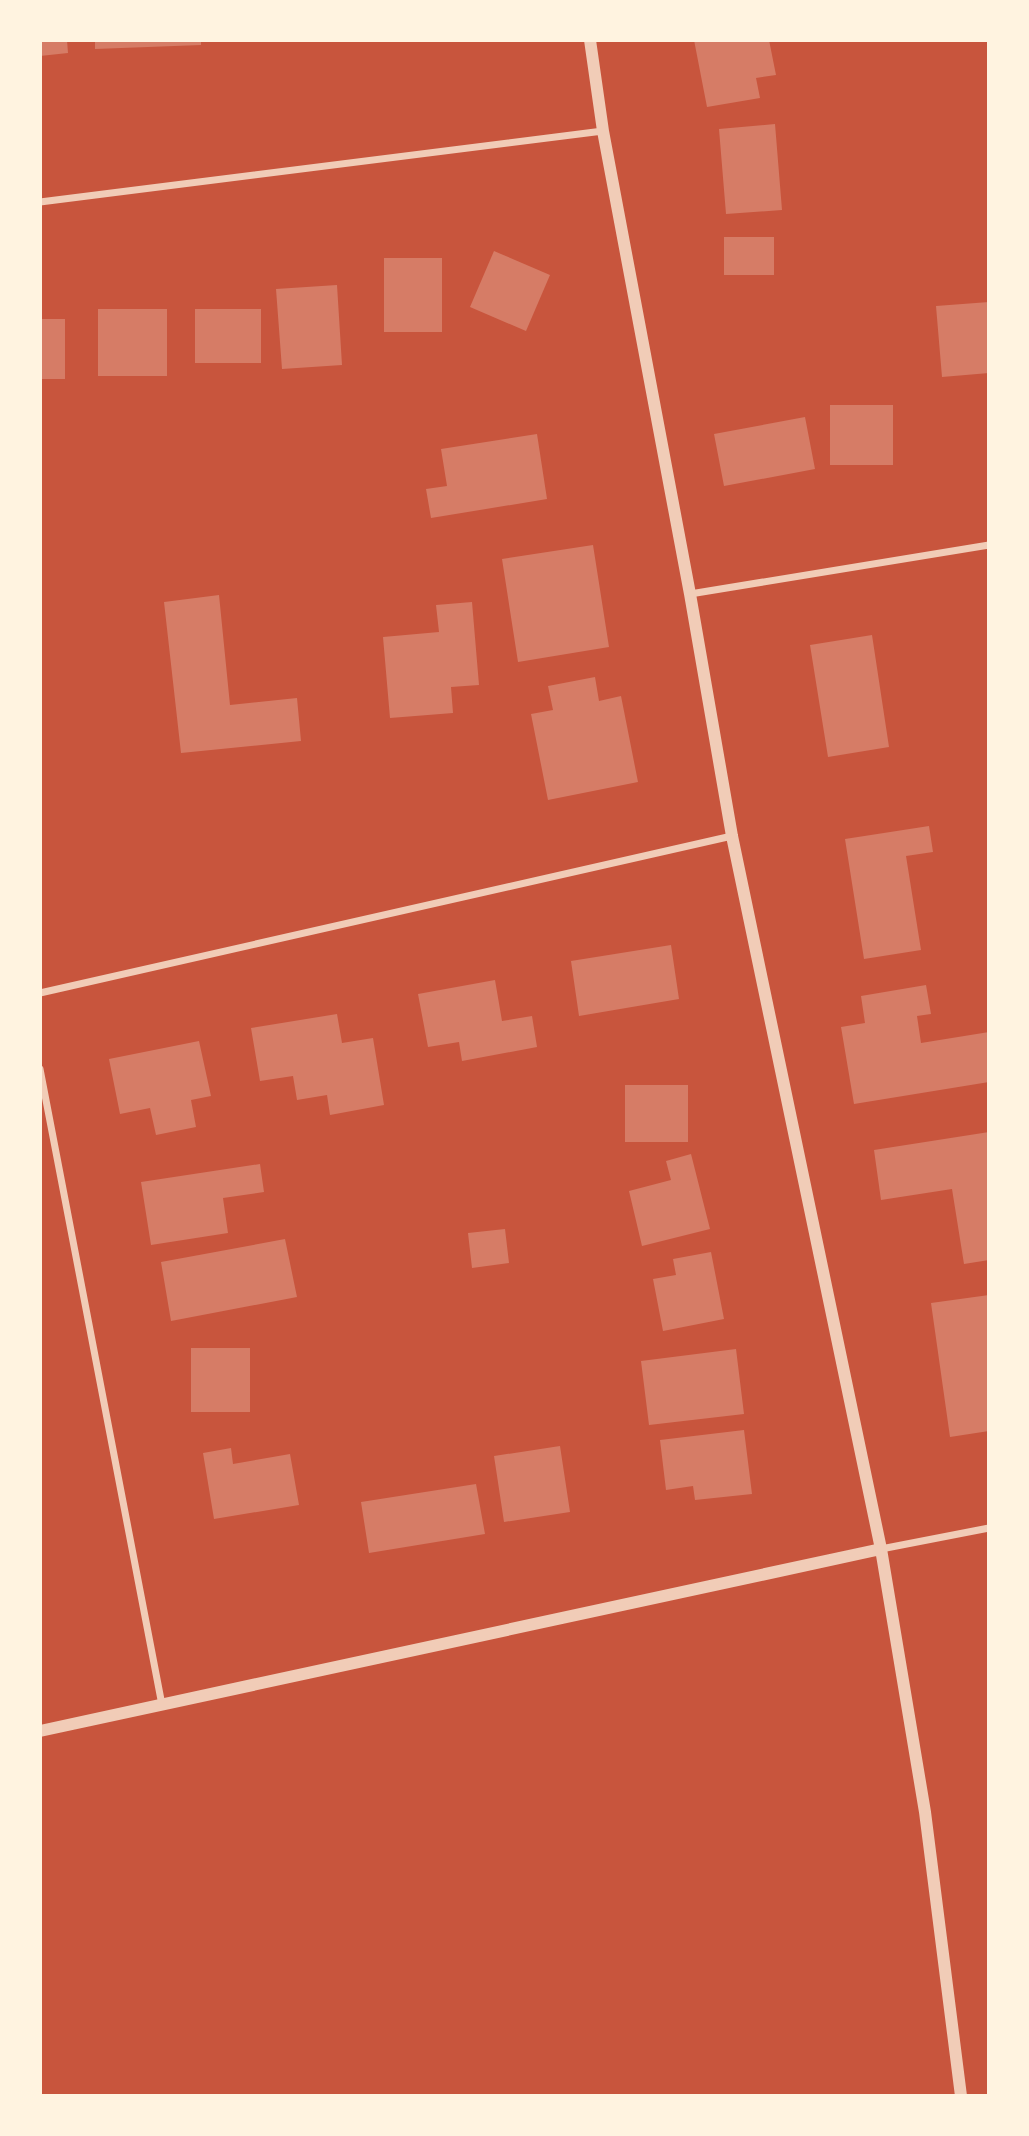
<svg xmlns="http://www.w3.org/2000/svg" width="1029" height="2136" font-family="'DM Sans',sans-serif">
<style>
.building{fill:#d67c66}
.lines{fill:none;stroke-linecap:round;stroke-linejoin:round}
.minor{stroke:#f1ccb7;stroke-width:7}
.tertiary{stroke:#f1ccb7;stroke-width:12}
</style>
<rect width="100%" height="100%" fill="#c8553d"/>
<path class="building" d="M40 40H67L68 53 40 56Z
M95 40H201V45L95 49Z
M694 40H769L776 75 756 78 760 98 707 107Z
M775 124 782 210 726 214 719 129Z
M724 237H774V275H724Z
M494 251 550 275 526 331 470 307Z
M384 258H442V332H384Z
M337 285 342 365 282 369 276 289Z
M989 302V373L942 377 936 306Z
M98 309H167V376H98Z
M195 309H261V363H195Z
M40 319H65V379H40Z
M830 405H893V465H830Z
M805 417 815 469 724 486 714 434Z
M537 434 547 499 431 518 426 489 447 486 441 449Z
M593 545 609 647 518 662 502 559Z
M219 595 230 705 297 698 301 741 181 753 164 602Z
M472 602 479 685 451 687 453 713 390 718 383 637 439 632 436 605Z
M872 635 889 747 828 757 810 645Z
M595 677 599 701 621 696 638 782 548 800 531 714 553 710 548 686Z
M929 826 933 852 906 856 921 950 864 959 845 839Z
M671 945 679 999 579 1016 571 961Z
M495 980 502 1021 532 1016 537 1047 462 1061 459 1042 428 1047 418 994Z
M926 985 931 1014 917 1016 921 1043 989 1032V1082L854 1104 841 1027 865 1023 861 996Z
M337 1014 342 1043 373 1038 384 1105 330 1115 327 1095 297 1100 293 1076 260 1081 251 1028Z
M199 1041 211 1096 191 1100 196 1127 156 1135 150 1108 120 1114 109 1059Z
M625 1085H688V1142H625Z
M989 1132V1260L964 1264 952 1189 881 1200 874 1150Z
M691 1154 710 1229 642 1246 629 1191 671 1180 666 1161Z
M260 1164 264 1192 223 1198 228 1233 151 1245 141 1182Z
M505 1229 509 1263 472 1268 468 1233Z
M285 1239 297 1297 171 1321 161 1262Z
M711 1252 724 1319 663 1331 653 1279 676 1275 673 1259Z
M989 1295V1431L950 1437 931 1303Z
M191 1348H250V1412H191Z
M736 1349 744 1414 649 1425 641 1361Z
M744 1430 752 1494 695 1500 693 1486 666 1490 660 1440Z
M560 1446 570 1512 504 1522 494 1456Z
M231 1448 233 1464 290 1454 299 1505 214 1519 203 1453Z
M476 1484 485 1534 369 1553 361 1502Z"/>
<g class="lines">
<path class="minor" d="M40 202 603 131
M690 594 989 545
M40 993 732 836
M40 1069 162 1705
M881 1549 989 1528"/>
<path class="tertiary" d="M590 40 603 131 690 594 732 836 881 1549 925 1812 961 2096
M40 1731 881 1549"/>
</g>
<rect width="1029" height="2136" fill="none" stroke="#fff3e0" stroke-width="84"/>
</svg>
